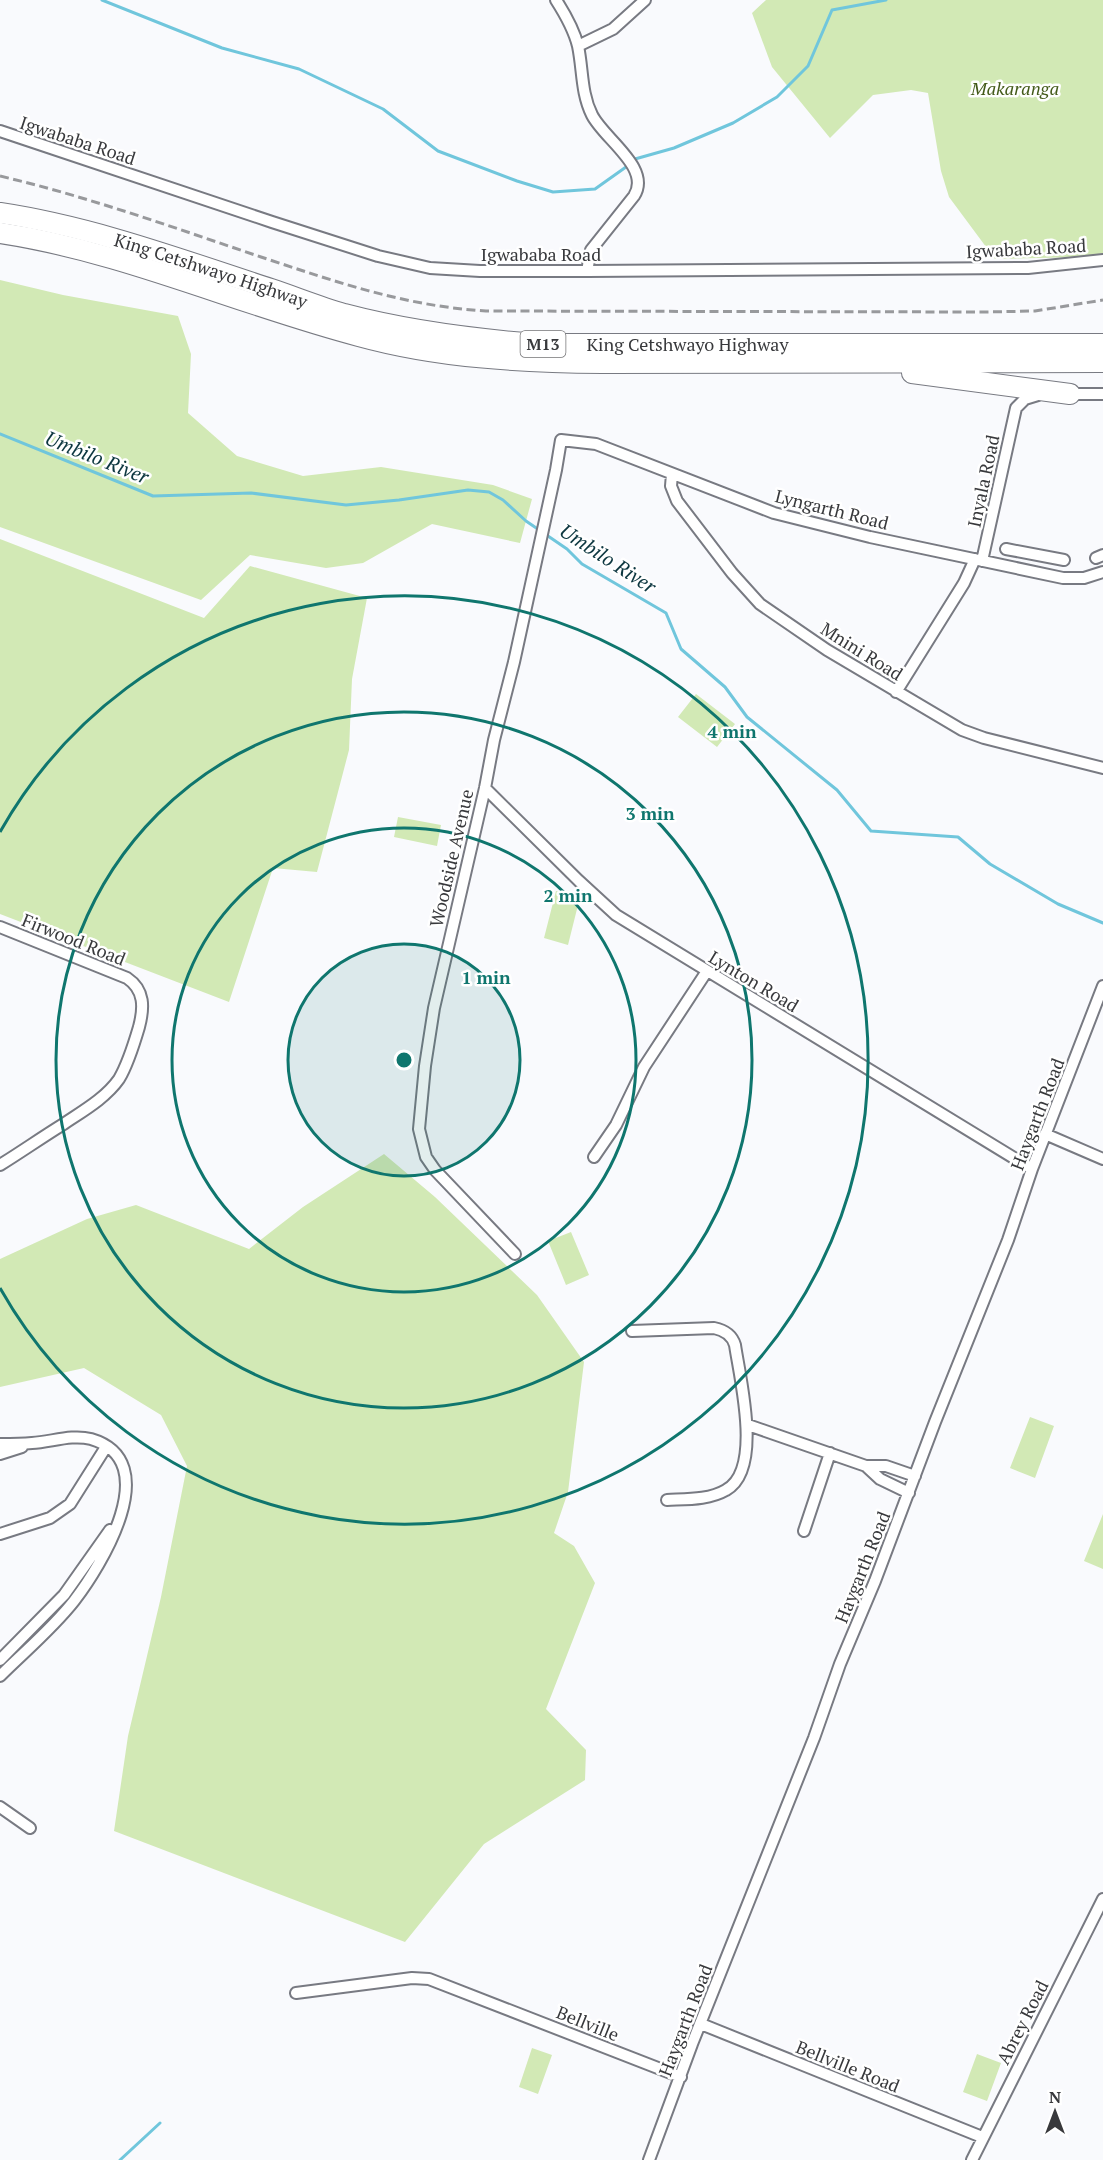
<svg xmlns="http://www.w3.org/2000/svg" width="1103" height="2160" font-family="'PT Serif',serif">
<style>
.green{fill:#d2e9b5}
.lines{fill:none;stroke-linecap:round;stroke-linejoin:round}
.stream{stroke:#70c6dc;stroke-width:3}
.street-casing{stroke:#787a82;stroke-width:14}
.highway-casing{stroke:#787a82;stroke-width:22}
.street{stroke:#fff;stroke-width:10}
.highway{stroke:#fff;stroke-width:20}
.rail{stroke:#98999c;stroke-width:3;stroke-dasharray:9 4.5;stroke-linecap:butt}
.ring{fill:none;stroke:#0f766e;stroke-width:3}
.labels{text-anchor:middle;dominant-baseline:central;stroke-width:5;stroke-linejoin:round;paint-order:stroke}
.shield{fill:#fff;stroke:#747476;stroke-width:1.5}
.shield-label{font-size:16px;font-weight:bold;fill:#38393c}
.park-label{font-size:18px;font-style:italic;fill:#435a19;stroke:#fff}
.street-label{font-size:18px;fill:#38393c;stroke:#fff}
.water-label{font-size:20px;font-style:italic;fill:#0d3740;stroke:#fff}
.centre{fill:#0f766e;stroke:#fff;stroke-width:3}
.ring-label{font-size:18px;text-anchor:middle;font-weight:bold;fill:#0f766e;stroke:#fff;stroke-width:5;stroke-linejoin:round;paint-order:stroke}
</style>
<rect width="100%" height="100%" fill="#f9fafd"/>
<path class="green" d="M766 0H1103V253L1084 257 995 259 949 197 941 171 928 93 911 90 873 95 830 138 772 67 752 13Z
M0 280 63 295 178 316 191 354 188 413 237 456 303 476 381 467 493 485 532 499 520 543 432 524 363 563 326 568 250 555 201 600 0 527Z
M0 539 204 618 250 566 367 598 352 679 349 750 317 872 273 868 229 1002 0 914Z
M696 694 735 724 717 747 678 717Z
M398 817 441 825 437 846 394 837Z
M556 891 580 897 568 945 544 938Z
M384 1154 435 1197 537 1295 584 1362 568 1492 554 1533 574 1546 595 1583 546 1709 586 1750 585 1780 484 1844 405 1942 114 1831 128 1736 161 1597 187 1466 161 1415 84 1368 0 1387V1259L87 1219 136 1205 249 1249 303 1207Z
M571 1232 589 1275 566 1285 548 1241Z
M1030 1417 1054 1426 1035 1478 1010 1468Z
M1103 1514V1569L1084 1561Z
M532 2048 552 2055 538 2094 519 2087Z
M977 2054 1001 2063 987 2101 963 2092Z"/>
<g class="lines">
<path class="stream" d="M102 0 222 48 299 69 383 109 438 151 517 181 553 192 595 189 626 167
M635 159 674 148 733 123 777 97 808 66 832 10 886 0
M0 434 153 496 251 493 346 505 399 500 468 490 489 492 503 500 526 521 567 549 582 564 666 613 681 649 725 687 747 717 837 790 871 831 958 837 990 864 1058 904 1103 923
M120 2160 160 2123"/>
<defs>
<path id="street" d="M556 0C565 14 574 30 578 46 583 70 581 93 592 115 604 139 652 168 634 196L591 250 587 271
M578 46 613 29 645 0
M0 131 272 222 378 256 430 268 480 271H587L1028 268 1103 260
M1065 394H1103
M672 474 671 486 677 501 732 573 760 604 827 650 962 730 984 738 1103 768
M1006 549 1064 560
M1096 558 1103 555
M982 561 1016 408 1025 399 1038 395
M896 692 964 583 975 559
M485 788 579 881 616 915 1032 1169
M0 927 127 978C145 990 144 1008 139 1027 134 1044 128 1064 119 1079 105 1099 81 1112 62 1125 41 1138 21 1152 0 1165
M1045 1134 1103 1159
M594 1157 616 1125 644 1067 707 971
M515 1254 435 1170 426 1157 419 1129 425 1066 434 1008 485 788 494 740 514 662 556 470 561 440 596 444 774 513 870 537 1063 578H1084L1103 572
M632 1331 714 1328C724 1330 732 1335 735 1345 740 1379 763 1470 726 1490 709 1500 686 1499 667 1500
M748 1425 866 1466H886L915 1476
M0 1444C11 1444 21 1444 32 1443 51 1442 72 1434 91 1439 166 1461 101 1566 74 1601 52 1629 24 1652 0 1676
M0 1454 22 1447
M866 1466 880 1479 909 1493
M804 1531 830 1453
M0 1534 50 1518 70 1504 106 1447
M0 1660 64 1595 110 1530
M0 1807 30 1828
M296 1993 412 1978 429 1979 681 2077
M701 2024 982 2137
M649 2160 692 2044 814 1738 840 1664 875 1581 935 1422 1008 1240 1032 1169 1103 986
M972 2160 1103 1899"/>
<g id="highway">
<path id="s1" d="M0 213C93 227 182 260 271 289 295 297 320 307 344 314 408 331 472 339 537 344H1103"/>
<path d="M0 233C125 252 237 304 359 336 439 358 520 362 603 363L1103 362"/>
<path d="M912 373 1070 394"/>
</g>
</defs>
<use href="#street" class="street-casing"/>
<use href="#highway" class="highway-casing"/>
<use href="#street" class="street"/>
<use href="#highway" class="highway"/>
<path class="rail" d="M0 176C89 197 175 228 261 257 337 282 404 306 486 311L984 312 1035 311 1103 300"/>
</g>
<circle cx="404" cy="1060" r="116" fill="#0f766e" fill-opacity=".12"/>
<g class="ring">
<circle cx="404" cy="1060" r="116"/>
<circle cx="404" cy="1060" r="232"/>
<circle cx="404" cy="1060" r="348"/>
<path d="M0 832A464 464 0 1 1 0 1288"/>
</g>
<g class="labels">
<rect class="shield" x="520.5" y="331" width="45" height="26" rx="4.5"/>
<g class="shield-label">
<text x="543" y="344">M13</text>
</g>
<g class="park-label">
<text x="1015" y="88">Makaranga</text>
</g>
<g class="street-label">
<text transform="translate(78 140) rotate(18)">Igwababa Road</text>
<text transform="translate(1026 248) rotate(-3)">Igwababa Road</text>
<text x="541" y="254">Igwababa Road</text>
<text stroke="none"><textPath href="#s1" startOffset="219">King Cetshwayo Highway</textPath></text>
<text stroke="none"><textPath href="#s1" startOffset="705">King Cetshwayo Highway</textPath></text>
<text transform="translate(983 481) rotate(-78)">Inyala Road</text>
<text transform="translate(832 509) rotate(14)">Lyngarth Road</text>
<text transform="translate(862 651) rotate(32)">Mnini Road</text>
<text transform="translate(451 858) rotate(-77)">Woodside Avenue</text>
<text transform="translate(74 939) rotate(22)">Firwood Road</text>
<text transform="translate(754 981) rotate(31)">Lynton Road</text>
<text transform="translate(1037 1114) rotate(-69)">Haygarth Road</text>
<text transform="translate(862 1567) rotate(-68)">Haygarth Road</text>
<text transform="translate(685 2020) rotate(-69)">Haygarth Road</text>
<text transform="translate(1022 2022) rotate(-63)">Abrey Road</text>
<text transform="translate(588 2023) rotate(22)">Bellville</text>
<text transform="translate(848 2066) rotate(22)">Bellville Road</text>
</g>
<g class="water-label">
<text transform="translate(97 457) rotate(22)">Umbilo River</text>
<text transform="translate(608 558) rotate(33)">Umbilo River</text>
</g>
</g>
<circle cx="404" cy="1060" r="9" class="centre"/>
<g class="ring-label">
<text x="732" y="738">4 min</text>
<text x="650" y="820">3 min</text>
<text x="568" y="902">2 min</text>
<text x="486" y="984">1 min</text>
</g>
<g transform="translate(1055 2112)" stroke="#ffffff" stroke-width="4.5" paint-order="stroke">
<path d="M0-4.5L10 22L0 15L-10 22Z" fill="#38393c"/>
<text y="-9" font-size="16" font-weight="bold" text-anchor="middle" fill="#38393c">N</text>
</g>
</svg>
